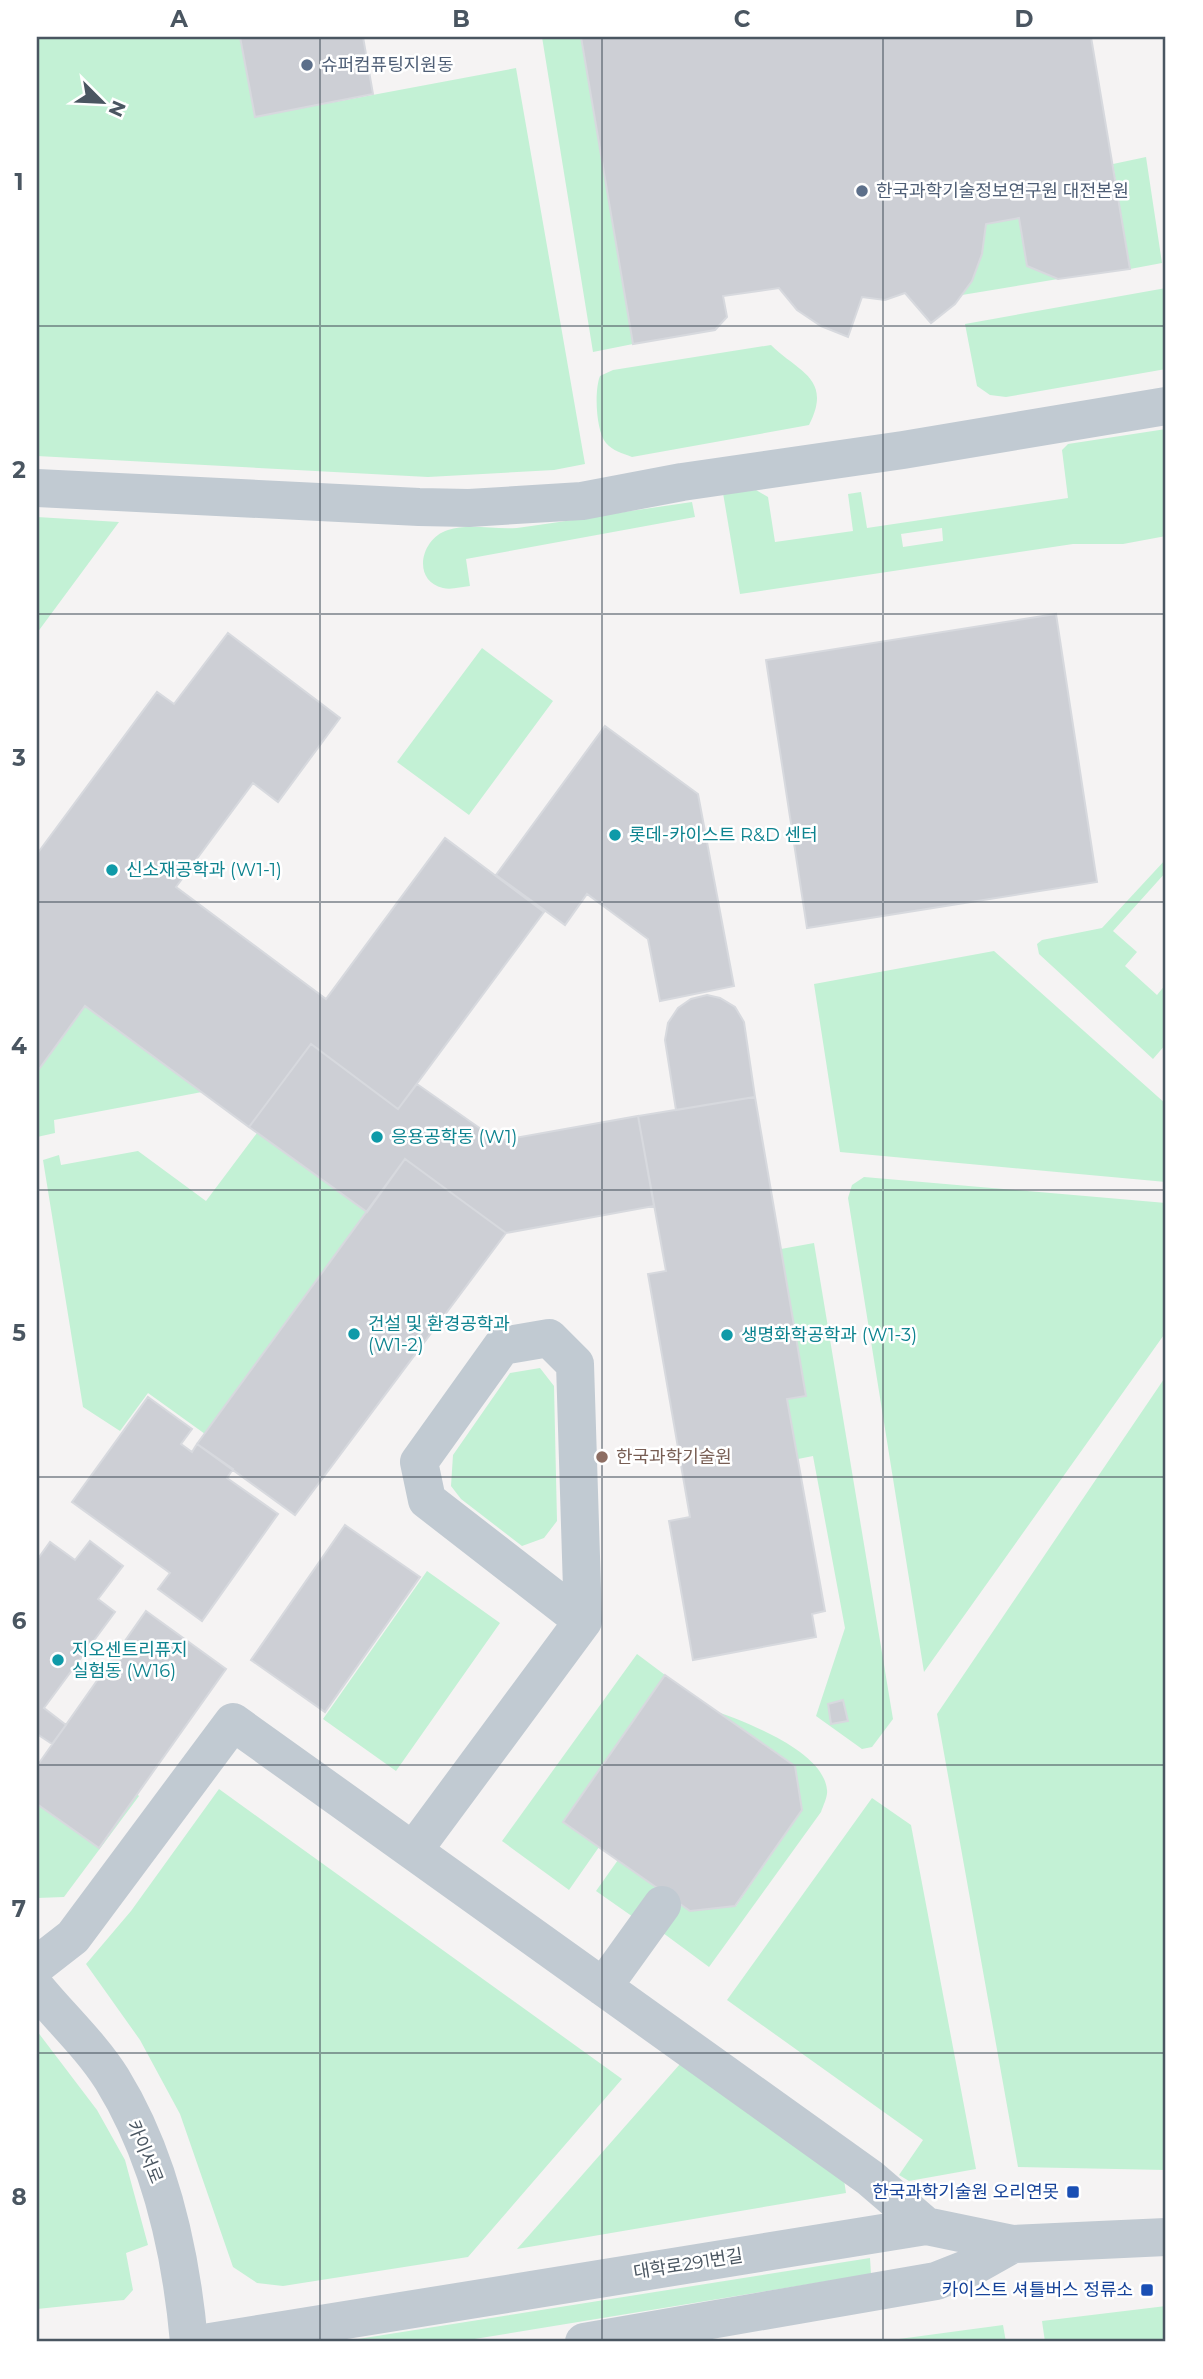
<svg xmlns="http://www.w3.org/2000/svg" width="1203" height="2379" font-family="Montserrat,'Noto Sans KR',sans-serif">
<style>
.green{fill:#c3f1d5;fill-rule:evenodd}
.building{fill:#cdcfd5;stroke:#d7d9de;stroke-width:2}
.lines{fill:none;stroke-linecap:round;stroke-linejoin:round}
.minor{stroke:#c1cad2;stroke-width:38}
.grid{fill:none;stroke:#4a5661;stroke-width:2;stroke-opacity:0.55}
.service-dot{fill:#5c6f8a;stroke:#fff;stroke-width:2.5}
.culture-dot{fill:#0f9aa8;stroke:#fff;stroke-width:2.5}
.education-dot{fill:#8d6e63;stroke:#fff;stroke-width:2.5}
.transit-dot{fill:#1a4fb4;stroke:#fff;stroke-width:2.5}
.labels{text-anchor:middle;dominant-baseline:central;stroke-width:5;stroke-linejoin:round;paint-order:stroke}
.service-label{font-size:18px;fill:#4e5e75;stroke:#fff;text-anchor:start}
.culture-label{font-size:18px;fill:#0d838f;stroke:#fff;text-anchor:start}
.education-label{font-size:18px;fill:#785e54;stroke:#fff;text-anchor:start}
.street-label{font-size:18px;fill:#4a5661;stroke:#fff}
.transit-label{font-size:18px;fill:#164399;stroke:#fff;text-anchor:end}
.neatline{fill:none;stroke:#4a5661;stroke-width:2.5}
.grid-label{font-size:23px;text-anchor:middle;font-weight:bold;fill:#4a5661}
</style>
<rect width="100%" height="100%" fill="#f5f3f3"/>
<path class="green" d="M37 37H240L255 117 516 68 585 464 554 470 428 477 37 456Z
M542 37H581L633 344 593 352Z
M1146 157 1162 263 1130 269 1113 164Z
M1019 218 1027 266 1058 279 962 295C977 273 983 251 986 224Z
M1166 288V369L1006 397 990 395 977 386 965 324Z
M771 345C798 372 833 378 809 425L632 457C622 453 613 451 606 443 596 431 594 391 600 376L613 370Z
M1166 429V536L1123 544H1073L740 594 723 493 756 490 768 497 775 542 853 531 848 494 861 492 867 528 1068 498 1062 450 1068 444ZM942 528 943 541 903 547 901 534Z
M692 502 695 517 466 559 470 586C461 587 451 590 443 588 411 580 421 538 448 530 469 523 495 530 517 528 576 520 634 510 692 502Z
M37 517 119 522 37 633Z
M482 648 553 701 469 815 397 762Z
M1166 859V872L1113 931 1137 952 1125 966 1157 995 1166 984V1044L1153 1059 1039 954 1037 944 1042 940 1102 928Z
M994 951 1166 1104V1182L840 1152 814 984Z
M85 1006 202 1092 54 1120 55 1133 37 1137V1072Z
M257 1133 367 1212 205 1434 148 1393 120 1431 83 1407 43 1160 59 1155 61 1165 138 1151 206 1201Z
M864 1177 1166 1203V1332L924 1672 848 1198 852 1185Z
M814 1243 893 1719 872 1747 862 1749 816 1716 845 1628 813 1456 798 1459 787 1399 806 1396 781 1249Z
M540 1368 554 1386 557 1521 544 1538 522 1546 461 1499 451 1486 453 1455 510 1373Z
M1166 1376V2170L1018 2167 937 1714Z
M427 1571 500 1623 396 1771 323 1719Z
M637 1654 665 1675 599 1847 569 1890 502 1841Z
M718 1712C748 1723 824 1752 827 1790 828 1796 823 1806 821 1812L709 1967 659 1930 678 1902 691 1911 736 1906 802 1810 795 1766Z
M219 1789 622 2079 468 2257 283 2286 257 2283 233 2267 180 2114 140 2040 86 1964 131 1911Z
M137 1794 139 1796 64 1897 37 1898V1804L99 1848Z
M872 1798 911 1825 976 2169 909 2181 899 2175 923 2140 727 2000Z
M618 1860 658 1888 636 1919 596 1891Z
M37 2031 97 2110 125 2160 148 2245 126 2253 133 2290 124 2300 37 2309Z
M680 2064 844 2180 846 2193 517 2249Z
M870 2258 871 2274 456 2342H339Z
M1166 2306V2342H1045L1042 2321Z
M1003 2325 1006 2342H877L884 2341Z"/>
<path class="building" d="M240 37H363L373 94 255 117Z
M581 37H1091L1130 269 1058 279 1027 266 1019 218 986 224 982 254 972 281 955 304 931 323 905 293 885 300 862 297 848 337 821 326 797 310 779 288 723 296 727 317 715 330 633 344Z
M1056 614 1097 882 807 928 766 660Z
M228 633 340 718 278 802 253 783 176 887 326 999 445 838 544 912 398 1109 311 1044 249 1127 85 1006 37 1072V854L157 692 174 704Z
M605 726 698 794 734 986 660 1001 648 939 587 894 565 925 496 875Z
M707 995 720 998 735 1007 744 1022 755 1097 676 1110 665 1040 668 1023 678 1008 691 999Z
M311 1044 398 1109 417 1084 498 1141 638 1116 654 1206 506 1233 405 1159 367 1212 249 1127Z
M755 1097 806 1396 787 1399 825 1611 812 1614 816 1637 693 1660 669 1521 690 1517 648 1274 666 1271 638 1116Z
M405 1159 506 1233 295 1515 197 1444Z
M148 1397 192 1429 181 1444 192 1452 197 1444 233 1469 227 1478 278 1514 202 1621 158 1589 170 1573 72 1502Z
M345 1525 420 1577 325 1712 251 1660Z
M90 1541 123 1566 98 1599 115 1612 44 1708 66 1725 52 1744 37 1734V1560L50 1542 75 1560Z
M146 1611 226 1669 99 1848 37 1804V1766Z
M665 1675 795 1766 802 1810 735 1906 690 1911 563 1822Z
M843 1700 848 1721 831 1724 828 1704Z"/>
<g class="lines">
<path class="minor" d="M37 488 419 507 469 508 582 501 682 482 903 450 1166 406
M413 1851 583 1621 575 1364 549 1338 502 1346 419 1462 427 1500 583 1621
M37 1965 73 1937 233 1722 870 2178 926 2226
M603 1987 662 1905
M37 1989C61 2018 92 2047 112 2079 160 2157 181 2252 189 2342
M210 2342 926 2226 1013 2244 1166 2237
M584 2342 936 2281 974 2266 1013 2244"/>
</g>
<path class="grid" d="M320 37V2342M602 37V2342M883 37V2342M37 326H1166M37 614H1166M37 902H1166M37 1190H1166M37 1477H1166M37 1765H1166M37 2053H1166"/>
<g class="service-dot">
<circle cx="307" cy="65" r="7"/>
<circle cx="862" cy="191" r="7"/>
</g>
<g class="culture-dot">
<circle cx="615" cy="835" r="7"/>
<circle cx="112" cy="870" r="7"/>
<circle cx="377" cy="1137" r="7"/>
<circle cx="354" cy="1334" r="7"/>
<circle cx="727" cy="1335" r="7"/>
<circle cx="58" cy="1660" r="7"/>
</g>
<circle class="education-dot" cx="602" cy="1457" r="7"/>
<g class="transit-dot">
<rect x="1066" y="2185" width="14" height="14" rx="3.5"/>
<rect x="1140" y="2283" width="14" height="14" rx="3.5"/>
</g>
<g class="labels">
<g class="service-label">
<text x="321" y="65">슈퍼컴퓨팅지원동</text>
<text x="876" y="191">한국과학기술정보연구원 대전본원</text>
</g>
<g class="culture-label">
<text x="629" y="835">롯데-카이스트 R&amp;D 센터</text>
<text x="126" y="870">신소재공학과 (W1-1)</text>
<text x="391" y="1137">응용공학동 (W1)</text>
<text x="368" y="1324">건설 및 환경공학과<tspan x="368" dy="21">(W1-2)</tspan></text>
<text x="741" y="1335">생명화학공학과 (W1-3)</text>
<text x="72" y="1650">지오센트리퓨지<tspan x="72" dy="21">실험동 (W16)</tspan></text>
</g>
<g class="education-label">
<text x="616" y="1457">한국과학기술원</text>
</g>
<g class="street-label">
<text transform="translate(145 2152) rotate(68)">카이서로</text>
<text transform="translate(688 2264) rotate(-9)">대학로291번길</text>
</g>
<g class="transit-label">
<text x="1059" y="2192">한국과학기술원 오리연못</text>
<text x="1133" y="2290">카이스트 셔틀버스 정류소</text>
</g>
</g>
<rect width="1203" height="2379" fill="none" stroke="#ffffff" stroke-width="77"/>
<g transform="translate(102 102) rotate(114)" stroke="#ffffff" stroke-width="5" paint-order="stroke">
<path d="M0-5L12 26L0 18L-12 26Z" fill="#4a5661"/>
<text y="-10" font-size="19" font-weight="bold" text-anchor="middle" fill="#4a5661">N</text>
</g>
<rect x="38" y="38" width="1126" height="2302" class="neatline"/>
<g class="grid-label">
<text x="179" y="27">A</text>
<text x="461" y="27">B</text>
<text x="742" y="27">C</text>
<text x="1024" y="27">D</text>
<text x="19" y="190">1</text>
<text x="19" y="478">2</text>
<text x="19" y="766">3</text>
<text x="19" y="1054">4</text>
<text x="19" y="1341">5</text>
<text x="19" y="1629">6</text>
<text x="19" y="1917">7</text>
<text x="19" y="2205">8</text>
</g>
</svg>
